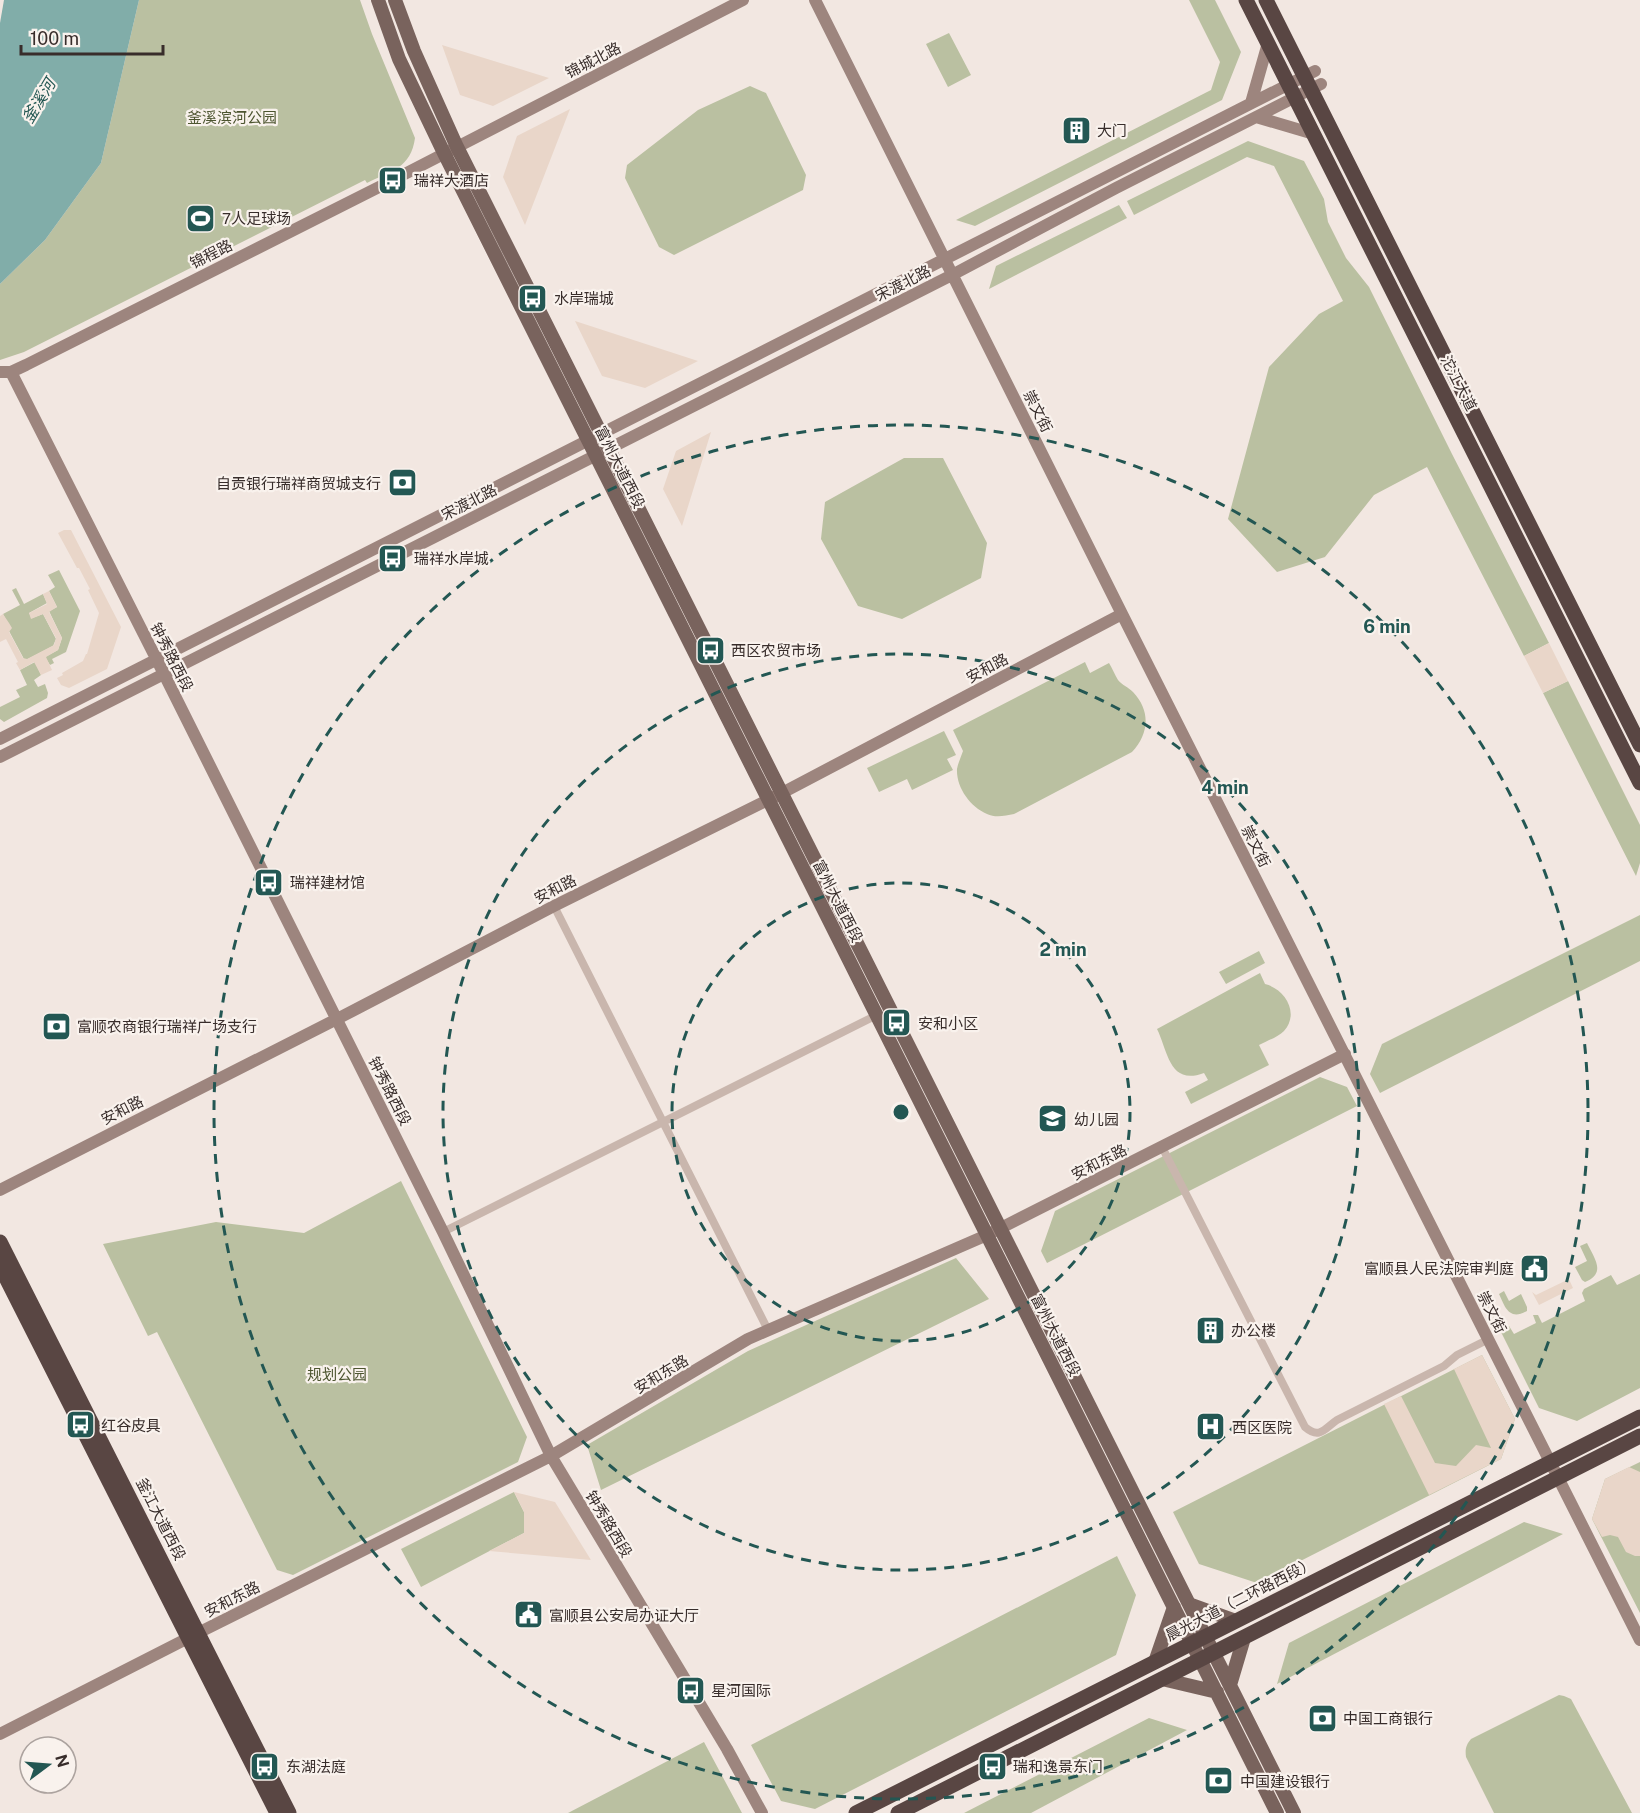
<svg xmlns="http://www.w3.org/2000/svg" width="1640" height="1813" font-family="'Public Sans','Noto Sans SC',sans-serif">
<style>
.green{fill:#bac0a1}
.plaza{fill:#e9d6c9}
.water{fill:#81ada9}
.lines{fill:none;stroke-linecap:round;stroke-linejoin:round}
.street{stroke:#c9b6ad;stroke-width:8}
.secondary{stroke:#9d857e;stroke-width:12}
.primary{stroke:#79635d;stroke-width:14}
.highway{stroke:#594643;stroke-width:15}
.ring{fill:none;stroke:#235753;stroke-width:3;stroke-dasharray:10 8}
.labels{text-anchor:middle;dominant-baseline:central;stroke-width:4.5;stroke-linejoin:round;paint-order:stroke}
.street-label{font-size:15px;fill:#382d2b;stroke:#f9f2ed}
.park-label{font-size:15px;fill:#4d5530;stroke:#f9f2ed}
.poi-label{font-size:15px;fill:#382d2b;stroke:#f9f2ed;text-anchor:start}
.water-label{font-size:16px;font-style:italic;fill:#235753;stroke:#f9f2ed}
.centre{fill:#235753;stroke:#f9f2ed;stroke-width:3}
.ring-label{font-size:18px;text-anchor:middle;font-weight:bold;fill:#235753;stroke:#f9f2ed;stroke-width:4.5;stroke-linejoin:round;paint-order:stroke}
</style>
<rect width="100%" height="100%" fill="#f2e7e1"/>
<path class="green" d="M139 0H360L372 34 415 138C411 168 391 171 367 183L365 180 24 352 0 360V284L45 240 101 163Z
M1189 0H1215L1241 52 1222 100 975 226 956 220 1211 90 1220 62Z
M949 33 971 75 948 87 926 44Z
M750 86 766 93 806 175 803 190 674 255 659 247 625 178 627 165 698 110Z
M1248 141 1304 161 1324 199 1328 222 1346 258 1369 287 1452 454 1549 643 1524 656 1427 467 1374 495 1325 557 1277 572 1228 519 1269 367 1319 314 1343 301 1274 166 1247 157 1134 215 1127 201Z
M1119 205 1127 218 989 289 996 266Z
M904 458H943L987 543 981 578 902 619 858 606 821 539 825 502Z
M59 570 80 611 66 652 52 659 54 663 50 665 45 657 58 650 62 638 49 611 57 607 49 591 55 587 48 575Z
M16 588 24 604 43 594 47 603 29 613 32 618 43 614 56 639 53 646 26 660 24 659 9 631 8 624 3 614 20 605 12 590Z
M35 662 41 675 34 680 38 687 45 684 48 693 47 698 4 722 0 719V707L20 697 16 690 27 685 20 670Z
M1085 662 1090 673 1109 663C1112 668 1115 675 1118 680 1122 685 1128 687 1133 692 1151 711 1149 734 1132 752L1014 814C1005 816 995 818 987 814 970 807 956 787 957 769 958 763 961 757 963 751L953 730Z
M1568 681 1640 825V863L1636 876 1543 693Z
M944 731 956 755 947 759 953 770 912 790 907 779 879 792 867 768Z
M1640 915V961L1380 1093 1370 1074 1382 1044Z
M1259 951 1265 963 1226 984 1219 972Z
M1260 973 1265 984C1285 989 1300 1013 1284 1031 1278 1037 1267 1041 1259 1045L1269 1065 1191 1104 1185 1092 1208 1080 1204 1073C1169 1086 1168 1051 1157 1029Z
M1320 1077 1347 1087 1357 1106 1047 1263 1041 1251 1055 1211Z
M401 1181 527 1437 518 1462 293 1575 277 1570 157 1332 148 1336 103 1244 216 1222 304 1233Z
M1587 1243C1594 1258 1607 1273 1585 1282L1582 1280 1575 1267 1587 1261 1580 1246Z
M956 1258 989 1299 601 1490 587 1445 748 1351Z
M1640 1274V1388L1577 1421 1539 1408 1479 1288 1501 1330 1509 1326 1514 1334 1536 1323 1533 1315H1538L1542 1323 1585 1301 1582 1293 1584 1289 1611 1275 1617 1285Z
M1504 1291 1509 1301 1521 1294 1527 1307V1311C1509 1321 1505 1307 1499 1294Z
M1482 1355 1515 1419 1501 1459 1257 1583 1199 1564 1173 1512Z
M1640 1462V1613L1592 1519 1605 1479Z
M514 1492 524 1512V1533L421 1587 401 1549Z
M1524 1522 1563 1534 1277 1684 1289 1643Z
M1117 1556 1136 1595 1116 1655 815 1809 781 1801 751 1745Z
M1559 1695 1564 1696 1571 1699 1632 1813H1494L1466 1757C1465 1749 1466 1745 1471 1739Z
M1149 1718 1187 1730 1031 1813H964Z
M704 1742 742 1813H568Z"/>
<path class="plaza" d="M442 45 549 78 493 106 460 95Z
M570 109 525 225 503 177 517 136Z
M575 321 698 361 645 388 602 376Z
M711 432 682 526 663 489 676 451Z
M64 530H71L121 627 107 669 69 688 61 685 57 678 63 675 62 673 83 661 86 654H87L99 613 88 590 90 589 79 568H77L58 533Z
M49 591 57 607 49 612 62 638 58 650 46 657 52 670 41 675 34 662 20 670 16 663 18 662 6 639 0 642V616L3 614 9 623 12 628 9 632 23 658 27 659 54 645 56 638 43 614 31 619 29 613 47 604 43 594Z
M1549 643 1568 681 1543 693 1524 656Z
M1567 1275 1573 1288 1539 1305 1532 1292 1536 1295 1567 1280Z
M1482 1355 1515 1419 1501 1459 1429 1495 1384 1404 1401 1396 1435 1463 1456 1466 1476 1445 1491 1448 1454 1369Z
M1629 1467 1640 1472V1556H1635L1626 1552 1618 1537 1610 1535 1602 1537 1592 1519 1605 1479Z
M514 1492 555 1502 591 1560 489 1551 524 1533V1512Z"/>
<path class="water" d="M4 0H139L101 163 45 240 0 284V23Z"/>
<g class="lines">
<path class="street" d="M554 906 768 1330
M1162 1147 1305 1427C1320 1440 1325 1428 1337 1420L1444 1366 1457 1355 1489 1339
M443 1232 877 1015"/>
<path class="secondary" d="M815 0 1122 614 1640 1640
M1251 103 1268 43
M1256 117 1314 134
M0 372H11L26 365 393 180 743 0
M11 372 164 674 443 1232 551 1456 727 1749 762 1813
M0 739 1315 71
M0 757 952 275 1116 188 1321 84
M0 1190 337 1019 554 906 782 793 1122 614
M0 1734 198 1633 551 1456 748 1339 987 1235 1345 1054"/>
<path class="primary" d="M378 0 399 59 444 153 1277 1813
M395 0 414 51 457 147 1294 1813
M1189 1604 1236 1621
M1155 1662 1174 1607
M1162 1679 1217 1692
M1230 1685 1244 1638"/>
<path class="highway" d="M1246 0 1640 783
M1266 0 1640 745
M0 1242 289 1813
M0 1266 277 1813
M856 1813 1640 1417
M898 1813 1640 1436"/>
</g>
<g class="ring">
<circle cx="901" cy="1112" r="229"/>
<circle cx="901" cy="1112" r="458"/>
<circle cx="901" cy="1112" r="687"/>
</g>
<defs>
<symbol id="building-square" viewBox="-11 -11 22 22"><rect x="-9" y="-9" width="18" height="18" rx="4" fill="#235753" stroke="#f9f2ed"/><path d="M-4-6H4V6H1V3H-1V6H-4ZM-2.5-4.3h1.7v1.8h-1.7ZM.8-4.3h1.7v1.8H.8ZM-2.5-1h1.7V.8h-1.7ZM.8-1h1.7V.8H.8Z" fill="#fff"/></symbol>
<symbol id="bus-square" viewBox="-11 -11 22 22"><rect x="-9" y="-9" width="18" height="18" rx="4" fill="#235753" stroke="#f9f2ed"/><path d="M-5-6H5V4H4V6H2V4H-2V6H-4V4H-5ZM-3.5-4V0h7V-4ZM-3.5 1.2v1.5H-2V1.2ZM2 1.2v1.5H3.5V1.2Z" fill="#fff"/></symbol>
<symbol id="stadium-square" viewBox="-11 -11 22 22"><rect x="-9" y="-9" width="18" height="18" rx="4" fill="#235753" stroke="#f9f2ed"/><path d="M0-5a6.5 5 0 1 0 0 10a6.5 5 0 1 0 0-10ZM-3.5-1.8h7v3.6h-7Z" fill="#fff"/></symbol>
<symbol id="bank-square" viewBox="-11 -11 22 22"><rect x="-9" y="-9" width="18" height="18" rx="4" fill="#235753" stroke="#f9f2ed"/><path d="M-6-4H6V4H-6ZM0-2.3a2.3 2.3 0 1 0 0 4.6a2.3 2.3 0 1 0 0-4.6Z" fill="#fff"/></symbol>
<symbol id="school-square" viewBox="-11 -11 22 22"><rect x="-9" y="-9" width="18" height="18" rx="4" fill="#235753" stroke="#f9f2ed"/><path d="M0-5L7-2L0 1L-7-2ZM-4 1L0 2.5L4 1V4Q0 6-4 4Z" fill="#fff"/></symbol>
<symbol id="civic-square" viewBox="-11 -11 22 22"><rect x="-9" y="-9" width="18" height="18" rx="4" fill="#235753" stroke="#f9f2ed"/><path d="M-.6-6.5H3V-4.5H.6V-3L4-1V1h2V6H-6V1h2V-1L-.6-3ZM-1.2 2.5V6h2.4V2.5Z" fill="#fff"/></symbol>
<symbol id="hospital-square" viewBox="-11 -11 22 22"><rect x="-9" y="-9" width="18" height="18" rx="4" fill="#235753" stroke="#f9f2ed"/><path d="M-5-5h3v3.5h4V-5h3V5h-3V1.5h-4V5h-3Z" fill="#fff"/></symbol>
</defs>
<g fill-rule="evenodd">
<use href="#building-square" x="1060" y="114" width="33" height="33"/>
<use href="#bus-square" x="376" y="164" width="33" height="33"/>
<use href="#stadium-square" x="184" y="202" width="33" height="33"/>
<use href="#bus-square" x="516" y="282" width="33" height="33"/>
<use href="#bank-square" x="386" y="466" width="33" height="33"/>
<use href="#bus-square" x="376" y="542" width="33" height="33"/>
<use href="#bus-square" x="694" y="634" width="33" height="33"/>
<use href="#bus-square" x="252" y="866" width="33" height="33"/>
<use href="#bus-square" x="880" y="1006" width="33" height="33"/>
<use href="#bank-square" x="40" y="1010" width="33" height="33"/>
<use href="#school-square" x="1036" y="1102" width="33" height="33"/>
<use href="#civic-square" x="1518" y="1252" width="33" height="33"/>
<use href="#building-square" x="1194" y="1314" width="33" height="33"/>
<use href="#bus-square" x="64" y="1408" width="33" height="33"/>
<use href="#hospital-square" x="1194" y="1410" width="33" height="33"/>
<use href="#civic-square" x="512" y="1598" width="33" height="33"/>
<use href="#bus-square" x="674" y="1674" width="33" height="33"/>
<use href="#bank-square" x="1306" y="1702" width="33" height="33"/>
<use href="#bus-square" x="248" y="1750" width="33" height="33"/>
<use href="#bus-square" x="976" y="1750" width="33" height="33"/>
<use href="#bank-square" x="1202" y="1764" width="33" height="33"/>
</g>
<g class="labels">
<g class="street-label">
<text transform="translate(593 60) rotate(-27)">锦城北路</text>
<text transform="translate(211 254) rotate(-27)">锦程路</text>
<text transform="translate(903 283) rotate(-27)">宋渡北路</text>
<text transform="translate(1459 383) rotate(63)">沱江大道</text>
<text transform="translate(1038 411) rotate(63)">崇文街</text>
<text transform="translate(620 467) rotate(63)">富州大道西段</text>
<text transform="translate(469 502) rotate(-27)">宋渡北路</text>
<text transform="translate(172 657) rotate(63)">钟秀路西段</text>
<text transform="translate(987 668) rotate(-28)">安和路</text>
<text transform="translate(1256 846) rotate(63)">崇文街</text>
<text transform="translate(555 889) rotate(-27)">安和路</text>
<text transform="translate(838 901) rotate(63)">富州大道西段</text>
<text transform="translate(390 1091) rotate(63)">钟秀路西段</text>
<text transform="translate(122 1110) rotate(-27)">安和路</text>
<text transform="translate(1099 1162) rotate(-27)">安和东路</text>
<text transform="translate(1492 1312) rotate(63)">崇文街</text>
<text transform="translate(1056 1335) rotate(63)">富州大道西段</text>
<text transform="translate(661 1374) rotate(-31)">安和东路</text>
<text transform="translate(161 1519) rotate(63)">釜江大道西段</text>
<text transform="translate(609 1524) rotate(59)">钟秀路西段</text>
<text transform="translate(232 1599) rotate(-27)">安和东路</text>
<text transform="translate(1240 1599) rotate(-27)">晨光大道（二环路西段）</text>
</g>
<g class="park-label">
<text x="232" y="117">釜溪滨河公园</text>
<text x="337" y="1374">规划公园</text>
</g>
<g class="poi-label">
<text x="1097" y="130">大门</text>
<text x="414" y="180">瑞祥大酒店</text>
<text x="222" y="218">7人足球场</text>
<text x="554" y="298">水岸瑞城</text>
<text x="381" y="483" text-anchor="end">自贡银行瑞祥商贸城支行</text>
<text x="414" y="558">瑞祥水岸城</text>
<text x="731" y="650">西区农贸市场</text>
<text x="290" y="882">瑞祥建材馆</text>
<text x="918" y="1023">安和小区</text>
<text x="77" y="1026">富顺农商银行瑞祥广场支行</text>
<text x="1074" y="1119">幼儿园</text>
<text x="1514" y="1268" text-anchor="end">富顺县人民法院审判庭</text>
<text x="1231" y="1330">办公楼</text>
<text x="101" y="1425">红谷皮具</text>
<text x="1232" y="1427">西区医院</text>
<text x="549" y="1615">富顺县公安局办证大厅</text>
<text x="711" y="1690">星河国际</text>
<text x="1343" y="1718">中国工商银行</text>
<text x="286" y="1766">东湖法庭</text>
<text x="1013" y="1766">瑞和逸景东门</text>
<text x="1240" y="1781">中国建设银行</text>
</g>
<g class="water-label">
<text transform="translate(39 101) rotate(-59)">釜溪河</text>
</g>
</g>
<circle cx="901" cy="1112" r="9" class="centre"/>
<g class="ring-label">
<text x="1387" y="633">6 min</text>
<text x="1225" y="794">4 min</text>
<text x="1063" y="956">2 min</text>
</g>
<g transform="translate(48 1765) rotate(74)"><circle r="28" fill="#f9f2ed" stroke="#aca39f" stroke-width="1.5"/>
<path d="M0-4.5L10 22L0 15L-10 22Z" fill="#235753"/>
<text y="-9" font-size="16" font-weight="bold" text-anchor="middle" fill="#382d2b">N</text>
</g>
<path d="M21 45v9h142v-9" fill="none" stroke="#382d2b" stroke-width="3"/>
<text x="30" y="45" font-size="18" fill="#382d2b" stroke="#f9f2ed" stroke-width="4.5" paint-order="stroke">100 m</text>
</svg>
